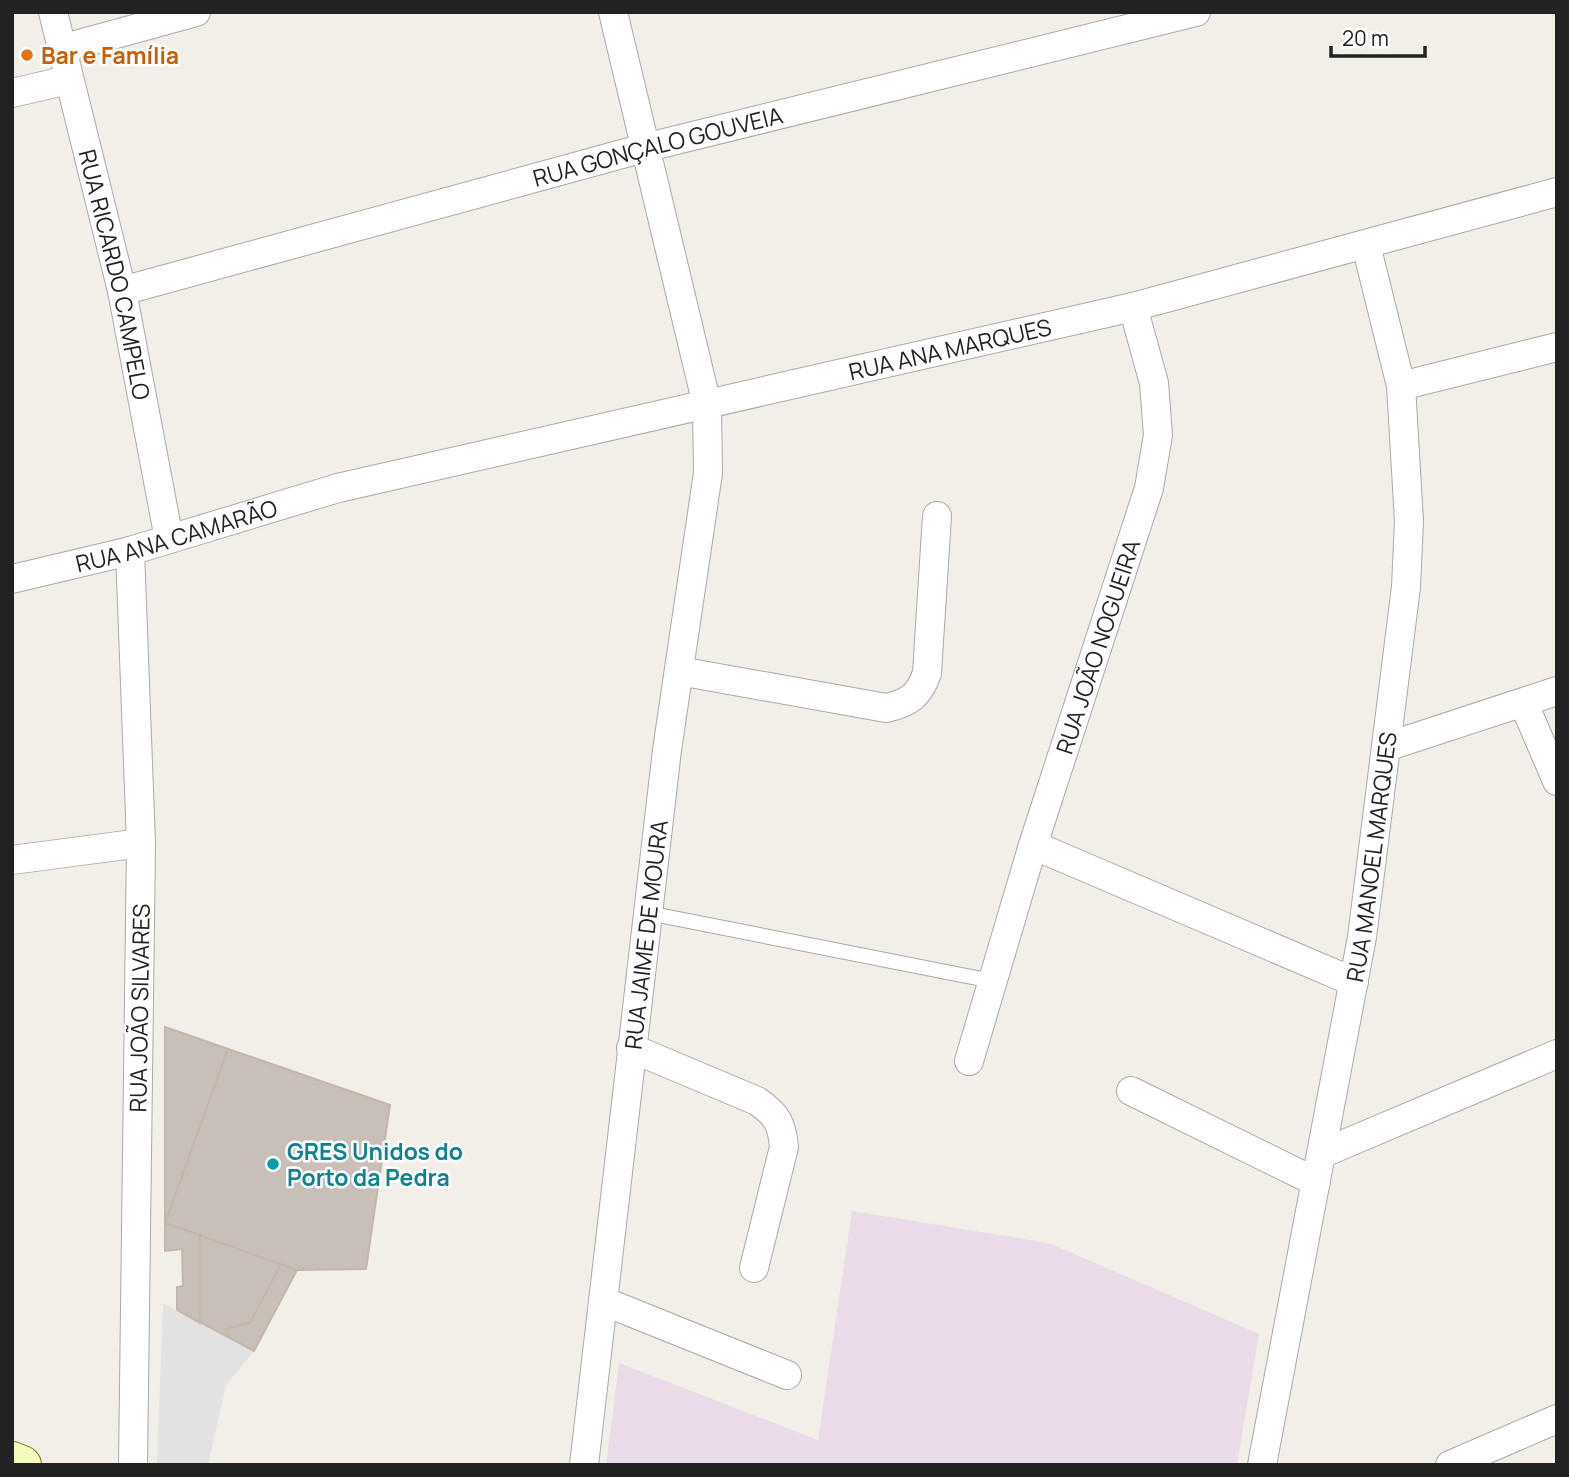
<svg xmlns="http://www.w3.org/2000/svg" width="1569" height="1477" font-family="Manrope,sans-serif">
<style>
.industrial{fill:#ebdbe8}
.parking{fill:#e2e2e2}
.building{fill:#c7bfb8;stroke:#c4b6ab;stroke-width:2}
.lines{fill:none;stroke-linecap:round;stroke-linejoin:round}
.service-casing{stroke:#a9a9a9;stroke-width:16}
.minor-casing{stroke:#a9a9a9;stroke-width:30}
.secondary-casing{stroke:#707d05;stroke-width:40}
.service{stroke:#fff;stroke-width:14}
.minor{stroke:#fff;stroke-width:28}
.secondary{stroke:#f7fabf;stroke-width:38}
.food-dot{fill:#e8710a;stroke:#fff;stroke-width:2.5}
.culture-dot{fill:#0f9aa8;stroke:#fff;stroke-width:2.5}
.labels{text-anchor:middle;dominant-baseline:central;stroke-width:5;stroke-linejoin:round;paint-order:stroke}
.food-label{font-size:23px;font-weight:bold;fill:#c56008;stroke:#fff;text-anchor:start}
.street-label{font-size:23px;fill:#222;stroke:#fff}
.culture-label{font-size:23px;font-weight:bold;fill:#0d838f;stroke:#fff;text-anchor:start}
</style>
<rect width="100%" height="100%" fill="#f2efe9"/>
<path class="industrial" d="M852 1211 1049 1243 1259 1334 1237 1465H606L619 1363 818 1440Z"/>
<path class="parking" d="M163 1303 254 1351 226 1385 208 1465H157Z"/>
<path class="building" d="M165 1027 390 1105 366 1269 297 1270 254 1351 177 1310V1287L183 1286 182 1249 165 1251Z
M165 1027 228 1049 165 1223Z
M228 1049 390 1105 366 1269 297 1270 165 1223Z
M165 1223 200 1235V1323L177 1310V1287L183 1286 182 1249 165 1251Z
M281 1264 297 1270 254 1351 228 1337 227 1328 250 1323Z"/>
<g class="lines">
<defs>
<path id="service" d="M648 913 992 981"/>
<g id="minor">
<path id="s1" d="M53 12 122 291 169 539"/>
<path d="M61 49 196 12"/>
<path d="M12 93 68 80"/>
<path id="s2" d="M122 291 644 148 1196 12"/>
<path d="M1401 386 1557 347"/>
<path d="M130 551 141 843 133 1465"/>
<path id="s3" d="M12 579 130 551 338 488 1133 307 1557 192"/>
<path d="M679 671 886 708C909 703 919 696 927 673L937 516"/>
<path d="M1524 704 1557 781"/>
<path d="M1386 747 1557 691"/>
<path d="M1033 845 1354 982"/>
<path d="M12 860 141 843"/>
<path d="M631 1048 757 1101C776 1114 782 1123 784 1147L754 1268"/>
<path id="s4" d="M969 1061 1033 845 1149 488 1158 435 1154 383 1133 307"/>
<path d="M1131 1091 1316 1182"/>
<path d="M1321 1154 1557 1054"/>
<path d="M603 1301 787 1375"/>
<path id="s5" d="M584 1465 667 750 708 473 707 405 613 12"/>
<path id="s6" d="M1262 1465 1362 937 1406 587 1409 521 1401 386 1366 245"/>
<path d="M1450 1465 1557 1419"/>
</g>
<path id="secondary" d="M12 1461 22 1465"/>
</defs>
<use href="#service" class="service-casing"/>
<use href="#minor" class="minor-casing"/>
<use href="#secondary" class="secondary-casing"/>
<use href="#service" class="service"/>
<use href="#minor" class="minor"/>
<use href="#secondary" class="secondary"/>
</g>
<circle class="food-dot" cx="27" cy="55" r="7"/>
<circle class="culture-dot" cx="273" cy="1164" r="7"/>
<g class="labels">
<g class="food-label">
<text x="41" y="55">Bar e Família</text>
</g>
<g class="street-label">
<text stroke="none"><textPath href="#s2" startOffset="555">RUA GONÇALO GOUVEIA</textPath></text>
<text stroke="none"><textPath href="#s1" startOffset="270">RUA RICARDO CAMPELO</textPath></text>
<text stroke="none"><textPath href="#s3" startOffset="966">RUA ANA MARQUES</textPath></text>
<text stroke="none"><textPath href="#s3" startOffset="170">RUA ANA CAMARÃO</textPath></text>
<text stroke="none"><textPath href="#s4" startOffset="434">RUA JOÃO NOGUEIRA</textPath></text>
<text stroke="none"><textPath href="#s6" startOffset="618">RUA MANOEL MARQUES</textPath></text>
<text stroke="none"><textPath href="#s5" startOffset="534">RUA JAIME DE MOURA</textPath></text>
<text transform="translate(139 1008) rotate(-89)">RUA JOÃO SILVARES</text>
</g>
<g class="culture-label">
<text x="287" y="1151">GRES Unidos do<tspan x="287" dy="26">Porto da Pedra</tspan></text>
</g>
</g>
<rect width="1569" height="1477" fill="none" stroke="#222222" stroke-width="28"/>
<path d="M1331 46v10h94v-10" fill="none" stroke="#222222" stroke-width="3.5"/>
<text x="1342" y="46" font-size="21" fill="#222222" stroke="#ffffff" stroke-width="5" paint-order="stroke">20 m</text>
</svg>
